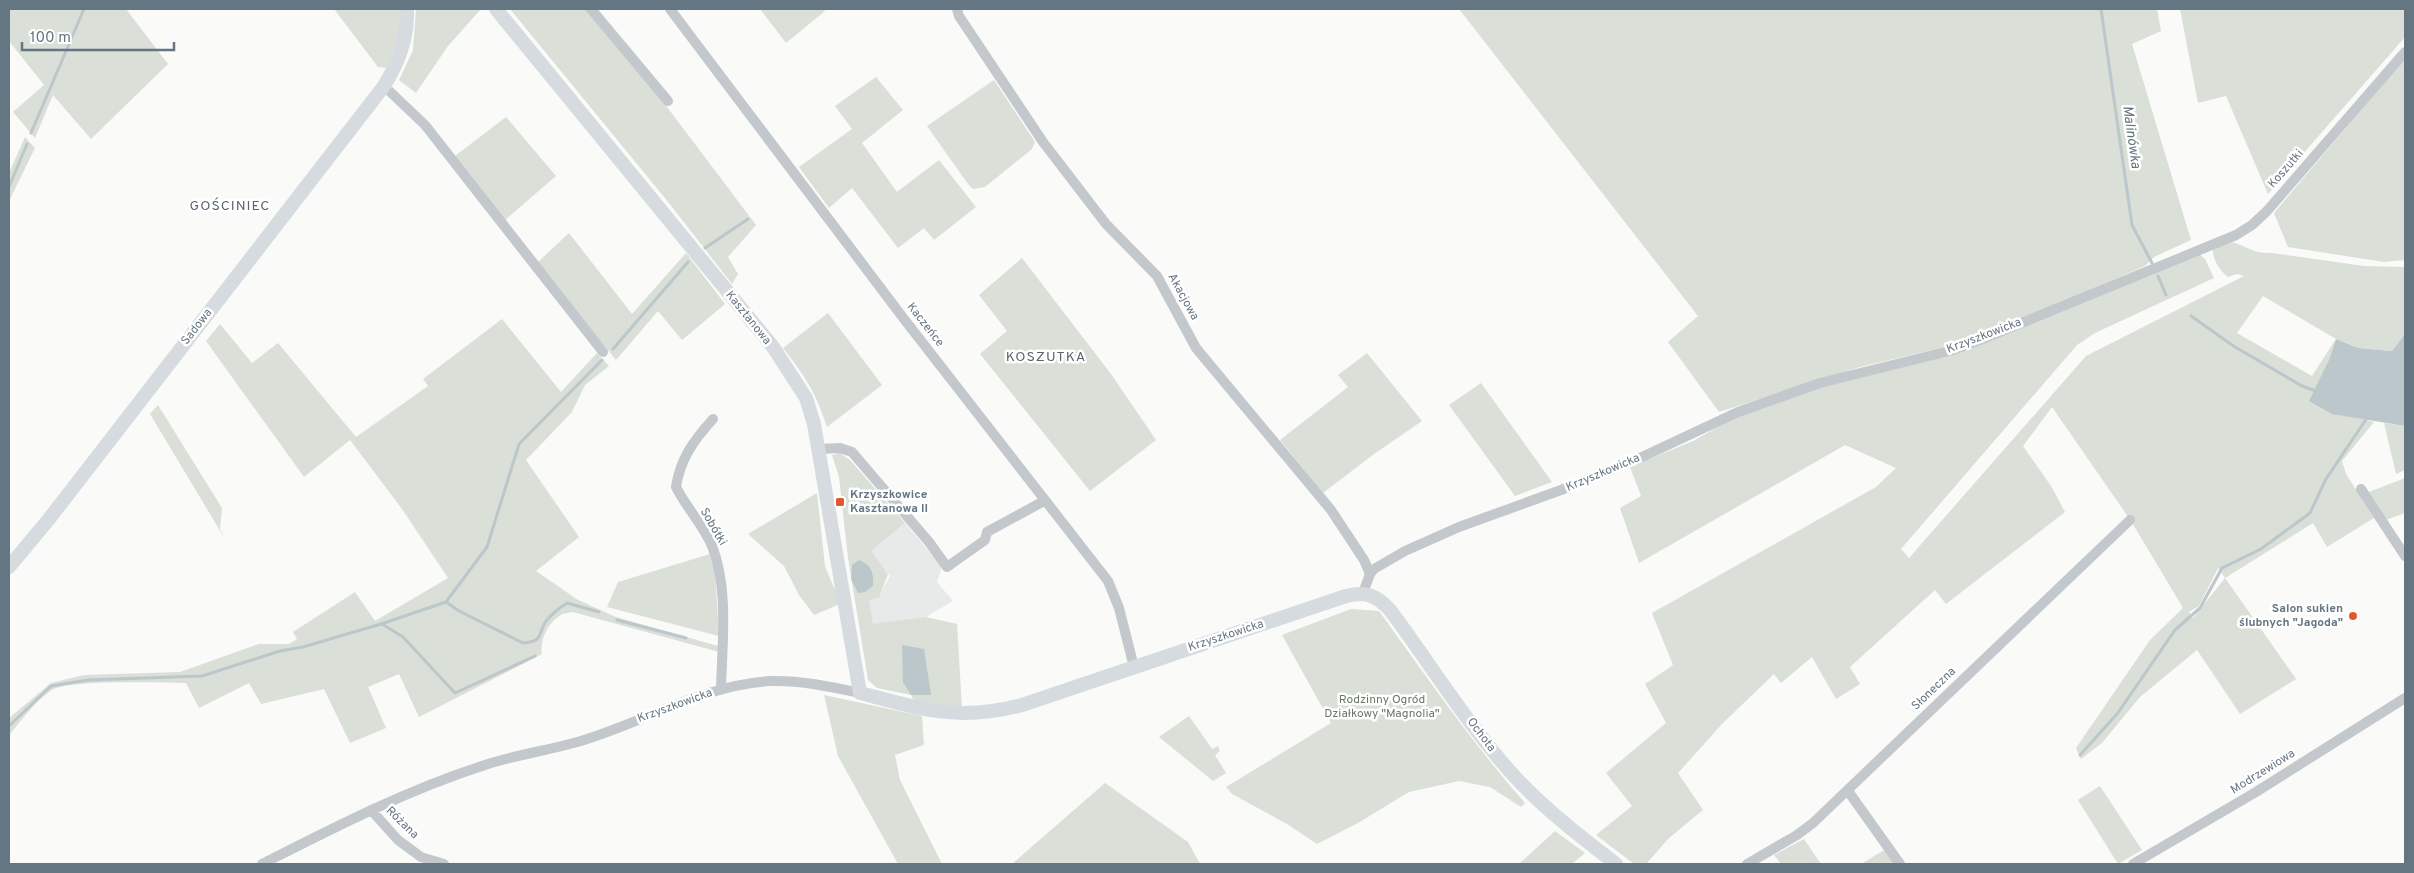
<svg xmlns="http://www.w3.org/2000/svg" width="2414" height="873" font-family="Overpass,sans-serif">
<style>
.built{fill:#e8e9e9}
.green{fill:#dadfd7;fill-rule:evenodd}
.water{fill:#bbc7cb}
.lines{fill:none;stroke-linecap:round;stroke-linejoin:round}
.stream{stroke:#bbc7cb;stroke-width:3}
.street{stroke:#c3c8cc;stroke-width:10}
.secondary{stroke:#d6dbdf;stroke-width:14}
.poi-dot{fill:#e4572e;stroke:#fff;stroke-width:2}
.labels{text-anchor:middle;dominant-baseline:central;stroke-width:5;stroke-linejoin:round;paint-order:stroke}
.street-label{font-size:12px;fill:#657683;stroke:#fff}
.poi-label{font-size:12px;font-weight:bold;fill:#657683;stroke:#fff;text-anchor:start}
.park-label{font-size:12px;fill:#687a64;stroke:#fff}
.water-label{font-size:14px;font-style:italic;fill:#60757c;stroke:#fff}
.neighbourhood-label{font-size:14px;letter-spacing:1px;fill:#57646e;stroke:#fff}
</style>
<rect width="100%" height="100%" fill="#fafaf8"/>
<path class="built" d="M905 523 942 567 937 582 953 601 926 617 873 625 869 600 879 597 890 576 870 551Z"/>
<path class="green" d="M9 9H126L168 64 91 139 53 95 35 138 13 112 44 85 9 41Z
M334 9H401V30L387 68 378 67Z
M416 9H481L448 46 416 93 399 80 413 50Z
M510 9H587L655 91 756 225 728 257 738 274 732 284 669 203Z
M760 9H824L825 11 786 43Z
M1459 9H2157L2161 31 2132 44 2191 240 2154 257 2145 266 1998 330 1961 343 1860 367 1719 412 1668 342 1698 316Z
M2180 9H2405V37L2268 194 2226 96 2198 103Z
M2405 58V260L2384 262 2288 247 2274 213Z
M876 77 903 110 862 143 897 192 939 160 976 207 934 240 924 228 898 248 852 188 829 208 799 167 852 129 835 106Z
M994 80 1035 142 1032 149 985 187 973 189 968 184 927 126Z
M506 117 556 176 504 221 455 156Z
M25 137 35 148 9 201V173Z
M569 233 632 314 686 253 725 304 682 340 658 311 616 360 537 263Z
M2232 242C2249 247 2253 254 2272 253L2364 266 2405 267V334L2392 351 2358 348 2336 339 2329 360 2358 418 2374 422 2342 461 2346 474 2374 518 2327 547 2313 523 2225 578 2296 679 2240 714 2197 650 2140 697 2102 743 2081 759 2076 748 2150 640 2183 608 2131 521 2052 407 2023 446 2051 486 2065 512 1946 604 1935 590 1850 667 1860 684 1836 699 1812 657 1781 683 1774 674 1723 723 1678 773 1703 810 1669 838 1646 864H1634L1596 835 1632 806 1606 773 1666 723 1645 684 1673 665 1652 613 1876 487 1896 468 1845 445 1639 563 1620 508 1641 496 1630 467 1693 441 1739 415 1822 387 1915 361 2199 254 2205 259 2214 278 2095 333 2077 345 1901 549 1909 558 2086 356 2244 276 2237 274 2228 277C2220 271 2212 259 2213 249ZM2263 296 2336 339 2312 376 2237 333ZM2218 568 2225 578 2193 618 2189 612 2199 606Z
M1022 258 1111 374 1156 440 1090 491 980 354 1007 331 979 295Z
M828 313 882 385 827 427C816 393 805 376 783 348Z
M502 319 561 392 597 353 609 366 585 385 572 412 526 460 579 537 536 571 578 600 616 617 718 646 719 652 573 612C570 613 563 613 561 615 548 622 539 641 542 654L419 717 399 674 368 687 386 728 350 743 324 689 261 704 249 683 199 708 186 683C159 683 71 679 52 690 35 701 22 720 9 735V718L51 683 84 675 180 672 259 644H289L297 639 293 632 355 592 375 621 448 578 402 509 350 440 304 477 206 341 220 324 252 363 278 343 356 437 428 386 423 379Z
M1367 353 1422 421 1374 454 1323 493 1280 440 1348 387 1338 375Z
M1481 383 1552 482 1515 496 1449 405Z
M158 405 222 508 220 529 225 539 150 414Z
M2384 423 2405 426V470L2396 474Z
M840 453 851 461 905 523 871 551 888 574 879 598 869 600 873 624 926 617 957 624 962 708 914 701 911 695 877 688 868 680 848 558 839 477 832 455Z
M2405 478V513L2386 520 2369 492Z
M817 493 825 566 834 588 838 589 840 604 814 615 799 595 784 566 748 534Z
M710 554 715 571 719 636 607 607 618 582Z
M1351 609 1379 611C1426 676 1472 743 1525 803L1521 807 1490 787 1459 781 1409 792 1358 823 1317 844 1287 824 1232 794 1226 787 1331 723 1282 635Z
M824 695 922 716 924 745 895 755 900 780 942 864H898L838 756Z
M1189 716 1212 749 1218 746 1220 751 1215 755 1226 773 1213 781 1159 737Z
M1105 783 1188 842 1200 864H1012Z
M2100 786 2142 850 2118 864 2078 800Z
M1555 831 1585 853 1572 864H1519Z
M1804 839 1821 864H1781L1774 855Z
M1891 846 1902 864H1861Z"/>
<path class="water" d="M2405 334V426L2332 414 2309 401 2329 360 2336 339 2358 348 2392 351Z
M859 560C872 565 874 574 873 586L865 592 858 593 851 579 852 565Z
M902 645 924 649 931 695H911L903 682Z"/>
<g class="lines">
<path class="stream" d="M2101 9 2132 225 2152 263
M31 133 84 9
M9 187 27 144
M705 248 748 219
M2158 276 2166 295
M2191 316 2235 347 2302 386 2316 391
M613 349 688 262
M446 602 459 611 523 643C545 641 537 634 546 621 552 614 559 608 567 603L599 612
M617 620 686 638
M382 624 403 637 455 693 535 656
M9 726 51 686 88 680 202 676 280 651 303 647 381 624 446 602 487 547 519 444 602 360
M2080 755 2117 714 2175 630 2200 608 2222 568 2261 549 2310 513 2326 479 2367 418"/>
<path class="street" d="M591 9 668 101
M670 9 904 319 1108 581 1119 608 1134 667
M957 9 959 16 1043 142 1106 224 1157 276 1196 348 1331 510 1364 560 1370 574
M384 86 425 125 603 352
M713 419C694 440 680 459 676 487 686 507 703 525 712 546 729 588 722 645 721 690
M820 449 840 448 852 452 929 542 947 567 985 540 987 532 1044 501
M2361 489 2405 556
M1363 593 1370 574 1374 569 1405 551 1459 527 1561 490 1642 457 1738 412 1820 383 1953 350 1985 338 2236 235 2252 225 2267 211 2405 52
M1848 791 1900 864
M371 810 398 840 421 857 444 864
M262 864C335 827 407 790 485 765 518 754 552 750 584 740 646 721 704 685 771 681 800 680 832 687 860 693
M1747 864 1797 835 1813 823 2130 520
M2133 864 2256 792 2405 698"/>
<path class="secondary" d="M496 9 773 347 806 398 814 424 860 693C922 709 958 722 1022 705L1346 596C1366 591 1376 595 1390 610 1432 666 1468 726 1516 778 1546 810 1581 837 1616 864
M9 567 49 519 384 86C399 61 408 38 407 9"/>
</g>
<g class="poi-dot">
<rect x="835" y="497" width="10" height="10" rx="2.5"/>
<circle cx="2353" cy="616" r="5"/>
</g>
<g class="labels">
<g class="street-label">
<text transform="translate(2286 169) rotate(-49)">Koszutki</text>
<text transform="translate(1183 297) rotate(61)">Akacjowa</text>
<text transform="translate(748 318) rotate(51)">Kasztanowa</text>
<text transform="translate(925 325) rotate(52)">Kaczeńce</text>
<text transform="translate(197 327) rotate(-52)">Sadowa</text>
<text transform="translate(1984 336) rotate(-21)">Krzyszkowicka</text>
<text transform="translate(1603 473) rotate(-23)">Krzyszkowicka</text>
<text transform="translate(713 527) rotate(60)">Sobótki</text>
<text transform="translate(1226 636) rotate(-18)">Krzyszkowicka</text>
<text transform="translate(1934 689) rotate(-44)">Słoneczna</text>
<text transform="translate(675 706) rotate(-20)">Krzyszkowicka</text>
<text transform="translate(1481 735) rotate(53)">Ochota</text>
<text transform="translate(2263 772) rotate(-32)">Modrzewiowa</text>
<text transform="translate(402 823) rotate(44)">Różana</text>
</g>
<g class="poi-label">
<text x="850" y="495">Krzyszkowice<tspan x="850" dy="14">Kasztanowa II</tspan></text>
<text x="2343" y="609" text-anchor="end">Salon sukien<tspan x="2343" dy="14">ślubnych "Jagoda"</tspan></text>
</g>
<g class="park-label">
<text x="1382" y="700">Rodzinny Ogród<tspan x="1382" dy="14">Działkowy "Magnolia"</tspan></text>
</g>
<g class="water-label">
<text transform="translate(2131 137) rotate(82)">Malinówka</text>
</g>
<g class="neighbourhood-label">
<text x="230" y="206">GOŚCINIEC</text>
<text x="1046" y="357">KOSZUTKA</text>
</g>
</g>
<rect width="2414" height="873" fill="none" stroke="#657683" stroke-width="20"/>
<path d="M22 42v8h152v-8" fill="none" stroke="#657683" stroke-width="2.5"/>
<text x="30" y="42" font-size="15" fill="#657683" stroke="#ffffff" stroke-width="4" paint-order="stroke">100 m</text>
</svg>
